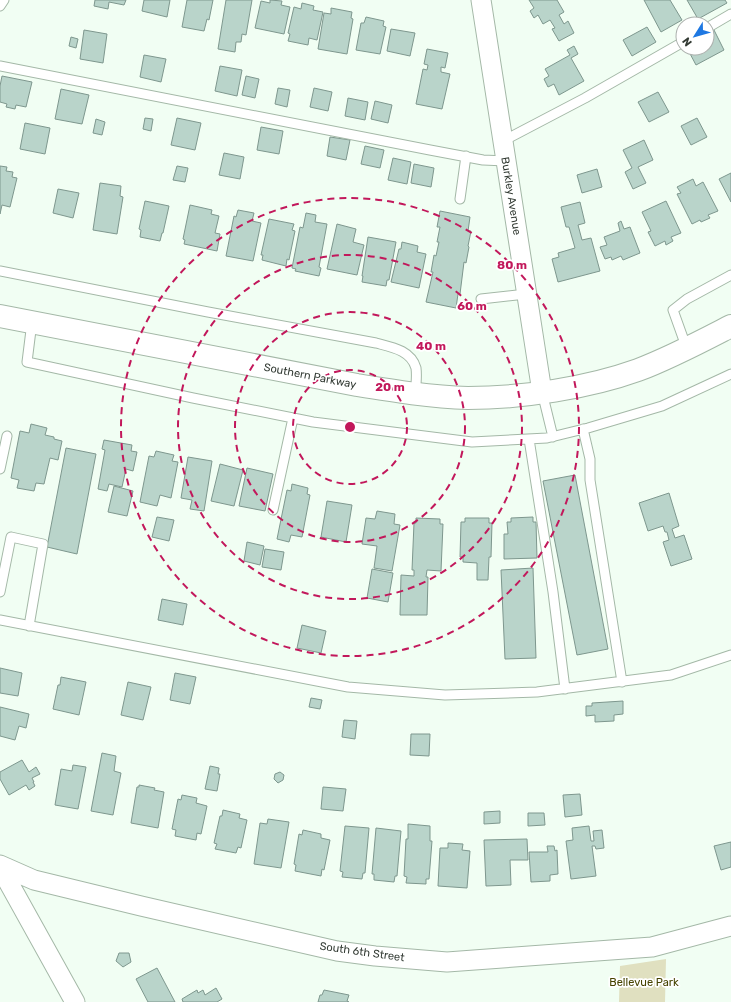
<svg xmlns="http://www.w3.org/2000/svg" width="731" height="1002" font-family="Rubik,sans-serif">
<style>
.green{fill:#e0e0c0}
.building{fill:#b9d4ca;stroke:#7e978e}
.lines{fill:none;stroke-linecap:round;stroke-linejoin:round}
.lane-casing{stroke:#a4b8a7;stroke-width:11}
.street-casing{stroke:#a4b8a7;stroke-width:21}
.secondary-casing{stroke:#a4b8a7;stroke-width:24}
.lane{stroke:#fff;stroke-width:9}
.street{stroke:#fff;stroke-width:19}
.secondary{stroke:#fff;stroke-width:22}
.ring{fill:none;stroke:#c2185b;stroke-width:2;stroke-dasharray:7 5}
.labels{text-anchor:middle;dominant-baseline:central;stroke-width:3.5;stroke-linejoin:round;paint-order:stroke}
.street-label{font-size:11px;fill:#333b34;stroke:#fff}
.park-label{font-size:11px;fill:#464300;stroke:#fff}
.centre{fill:#c2185b;stroke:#fff;stroke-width:2}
.ring-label{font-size:12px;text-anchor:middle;font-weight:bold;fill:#c2185b;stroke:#fff;stroke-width:3.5;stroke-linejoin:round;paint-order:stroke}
</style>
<rect width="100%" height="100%" fill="#f1fef3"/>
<path class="green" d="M666 959 665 1002H619L620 966Z"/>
<path class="building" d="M95 0H126L124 5 109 2 108 9 94 6Z
M144 0H170L167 17 142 11Z
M187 0H213L209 20 207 19 204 31 182 27Z
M226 0H252L246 35 242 34 241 42H236L235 52 218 49Z
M270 0 282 1 281 5 290 7 284 34 255 28 261 1 270 3Z
M529 0H557L564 12 559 15 564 24 568 21 574 33 559 41 552 29 555 28 550 20 543 24 538 15 534 18 530 11 534 8Z
M644 0H670L682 20 661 32Z
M687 0H725L727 3 698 19Z
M302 3 314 6 313 10 323 12 317 40 309 38 308 45 288 41 290 34 288 33 294 7 301 9Z
M331 8 352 12 351 18 353 19 347 54 318 49 324 13 331 14Z
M366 17 384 21 383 26 386 27 380 54 356 50 361 23H364Z
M647 27 656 42 632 56 623 40Z
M713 28 724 50 696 65 687 48H707V32Z
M391 29 415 33 410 56 387 51Z
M84 30 107 34 103 63 80 59Z
M71 37 78 39 76 48 69 46Z
M574 46 578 54 571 58 584 81 559 95 554 84 548 87 544 79 549 76 545 69 570 55 567 50Z
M427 49 448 53 445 68 441 67V72L450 74 442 109 416 104 423 69 427 70 428 65 424 64Z
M144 55 166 59 161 82 140 77Z
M220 66 242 70 237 96 215 91Z
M2 76 32 82 26 107 16 105 15 109 6 107 7 104 0 102V86Z
M246 76 259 79 255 98 242 95Z
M278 88 290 90 287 107 275 104Z
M314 88 332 92 328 111 310 107Z
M61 89 89 95 82 124 55 119Z
M658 92 669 112 649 122 638 102Z
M348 98 368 102 365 120 345 116Z
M375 101 392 105 388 123 371 119Z
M145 118 153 119 151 131 143 129Z
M177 118 201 123 195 150 171 145Z
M697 118 707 137 691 145 681 126Z
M96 119 105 122 102 135 93 133Z
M25 123 50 128 45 154 20 149Z
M261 127 283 131 279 154 257 150Z
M330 137 350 140 346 160 327 156Z
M644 140 653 160 638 167 646 183 633 189 625 172 632 168 623 150Z
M365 146 384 150 380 168 361 164Z
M224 153 244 157 240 179 219 175Z
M393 158 411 162 407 184 388 180Z
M414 164 434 168 431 187 411 183Z
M0 166 7 167 6 171 13 172 12 177 17 178 10 207 2 205 0 214Z
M177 166 188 168 185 182 173 180Z
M597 169 602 187 582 193 577 175Z
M731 173V202L719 179Z
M693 179 696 186 703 182 718 211 708 215 710 218 701 222 700 220 692 224 677 194 681 193 677 187Z
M100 183 121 186 120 196 123 197 117 234 93 230Z
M58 189 79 193 73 218 53 213Z
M145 201 169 206 163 233H162L160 241 140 237 141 230 139 229Z
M666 201 681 233 671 237 673 241 666 245 665 241 655 246 648 232 651 231 642 212Z
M580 202 585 223 578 225 582 240 591 238 600 271 558 282 552 259 559 257 558 253 575 248 569 227H566L561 207Z
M190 205 212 210 211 214 219 216 215 233 220 234 217 251 184 244 185 240 183 239Z
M238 210 254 213 252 221 261 223 253 261 226 256 234 216 236 217Z
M440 211 470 217 468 231H471L468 246 469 247 466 263 464 262 460 294H458L456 308 426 302 433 272H431L434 255 436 256 439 242H437L440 227H437Z
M306 213 316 215 315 222 327 224 319 267 321 268 319 276 295 271 296 269 292 268 300 227 303 228Z
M269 219 294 224 292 230 295 231 289 260 287 259 286 266 262 260 263 255H261Z
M621 221 624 229 630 227 640 253 623 260 621 256 612 260 611 257 605 259 600 247 607 245 604 237 620 231 618 223Z
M337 224 356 229 353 242 364 245 357 275 327 269Z
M368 237 396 242 389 280H387L386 286 362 282 363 276H362Z
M402 242 418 246 417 252 426 254 419 288 391 282 399 249H401Z
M31 424 47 428 45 435 54 437V439L62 441 58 460 50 458 44 484 36 483 34 491 17 488 19 480 11 478 20 431 29 433Z
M104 440 132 445 131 451 137 452 133 471 126 469 122 487 109 484 107 491 98 489 105 450 102 449Z
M66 448 96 454 77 554 47 547Z
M156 451 174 455 172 461 178 462 171 498 160 495 157 506 140 502 149 456 154 457Z
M188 457 212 461 204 511 190 509 192 500 181 498Z
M220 464 243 470 234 506 211 501Z
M247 468 273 474 265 511 239 506Z
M575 475 608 649 577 655 543 481Z
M292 484 308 488 307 494 310 495 302 537 291 535 289 542 277 539 287 490 291 491Z
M114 486 133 491 127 516 108 512Z
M669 493 679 526 672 529 675 538 684 535 692 559 671 566 663 542 669 540 667 532H665L663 526 648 531 639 503Z
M327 501 352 505 346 542 321 537Z
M377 511 395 514 394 524 400 525 392 571 374 568 377 546 362 544 366 518 375 519Z
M157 517 174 520 169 541 152 537Z
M533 517V522H536L537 558 504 559V534H508L507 522H511V518Z
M416 518 440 519V524H443L441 571 427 570 426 577H428L427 615H400L401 575 414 576V570H412L414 523H416Z
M465 518H489V523H492L491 557H489L488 580H477V563L463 562V557H460L461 522H465Z
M247 542 264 546 260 565 244 561Z
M265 549 284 552 281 570 262 567Z
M533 568 536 658 505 659 501 570Z
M372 569 393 573 388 602 367 598Z
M162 599 187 604 183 625 158 620Z
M302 625 326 631 321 653 297 648Z
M0 668 22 673 18 696 0 693Z
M175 673 196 677 190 704 170 700Z
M61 677 86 682 79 715 53 709 58 685H60Z
M128 682 151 687 143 720 121 715Z
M311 698 322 700 320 709 309 707Z
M623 701V714L614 715V721L595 722V715L586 716V706H592V703Z
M0 707 29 714 26 728 19 726 15 740 0 736Z
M344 720 357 721 355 739 342 737Z
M411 734H430L429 756 410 755Z
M102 753 116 756 114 771 121 773 113 815 91 811Z
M22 760 29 772 36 767 40 774 32 778 34 782H33L35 786 29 790 26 785 9 795 0 779V772Z
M73 765 86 767 78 809 55 805 61 769 72 771Z
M210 766 219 768 218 774H220L217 791 205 789Z
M280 772 284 775 283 780 278 783 274 779 275 774Z
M139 785 155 788 154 790 164 792 158 828 131 823 137 787H139Z
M323 787 346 789 343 811 321 809Z
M580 794 582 815 565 817 563 795Z
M182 795 197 798 196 803 207 806 201 834 197 833 196 840 175 836 176 830 172 829 178 799 181 800Z
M223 810 240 814 239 818 247 820 241 848 238 847 236 853 215 849 217 844 214 843 220 816H222Z
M500 811V823L484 824V812Z
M528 813H544L545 825 528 826Z
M268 819 289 822 281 868 254 864 260 823 267 824Z
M408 824 430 826V841H432L429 879H426V884L406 883 407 877 404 876 406 839H408Z
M345 826 369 828 365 873H363L362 879 342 877 343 872 340 871Z
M589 826 591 841H594L593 831 602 830 604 848 596 849 595 846H592L596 876 571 879 566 841 573 840 572 828Z
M376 828 401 831 397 876H395L394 882 374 880V874H372Z
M303 830 321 834V838L330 840 324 870 322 869 321 876 295 871 296 865 294 864 299 834 302 835Z
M527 839 528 860H510L511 885 486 886 484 840Z
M731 842V867L721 870 714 846Z
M448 843 463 844 462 850 470 851 467 888 438 886 440 848H448Z
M547 846H554L555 851 557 850 558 874 550 875V881L531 882 529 852H548Z
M119 953H129L131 962 123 967 116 961Z
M157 968 175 1002H148L136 979Z
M216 988 222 999 217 1002H183L182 999 197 990 198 993 203 990 205 995Z
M324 990 349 995 347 1001 349 1002H318L320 995H322Z"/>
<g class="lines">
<defs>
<path id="lane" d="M0 6 4 0
M707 28 731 14
M0 66 430 150 483 160 506 161
M503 141 585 98 683 42
M460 199 466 156
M0 271 208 312 376 343C391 347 411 350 416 368 417 376 416 386 415 394
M481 299 526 294
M32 322 27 362 193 398 313 422 472 442 547 438 588 428 662 406 731 374
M687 349 673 310 687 299 731 275
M542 392 553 437
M583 429 590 459V480L622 682
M529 439 553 592 565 689
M0 469 7 436
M273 510 293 418
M0 592 11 537 43 544 29 626
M0 620 348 687 445 695 537 692 671 675 731 655"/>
<path id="street" d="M481 0 542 392
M0 865 34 880 141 906 337 951 375 956 447 962 652 947 731 926
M0 867 75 1002"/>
<path id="secondary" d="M0 316 357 385C394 391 431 397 468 398 522 398 588 388 638 370 670 358 700 342 731 326"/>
</defs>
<use href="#lane" class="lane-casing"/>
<use href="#street" class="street-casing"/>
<use href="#secondary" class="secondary-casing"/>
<use href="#lane" class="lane"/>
<use href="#street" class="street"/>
<use href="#secondary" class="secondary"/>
</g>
<g class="ring">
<circle cx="350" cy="427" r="57"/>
<circle cx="350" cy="427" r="115"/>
<circle cx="350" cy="427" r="172"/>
<circle cx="350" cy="427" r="229"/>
</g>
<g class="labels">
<g class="street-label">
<text transform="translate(511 196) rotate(81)">Burkley Avenue</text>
<text transform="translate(310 376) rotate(11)">Southern Parkway</text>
<text transform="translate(362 952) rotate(8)">South 6th Street</text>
</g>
<g class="park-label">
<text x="644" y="982">Bellevue Park</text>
</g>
</g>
<circle cx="350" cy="427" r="6" class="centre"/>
<g class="ring-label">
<text x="512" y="269">80 m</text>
<text x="472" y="310">60 m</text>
<text x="431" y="350">40 m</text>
<text x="390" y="391">20 m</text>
</g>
<g transform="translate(695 36) rotate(233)"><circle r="19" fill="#ffffff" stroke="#adb1ae"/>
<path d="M0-3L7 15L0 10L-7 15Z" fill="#1e78e2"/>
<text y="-6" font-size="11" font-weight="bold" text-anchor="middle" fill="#333b34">N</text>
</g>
</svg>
